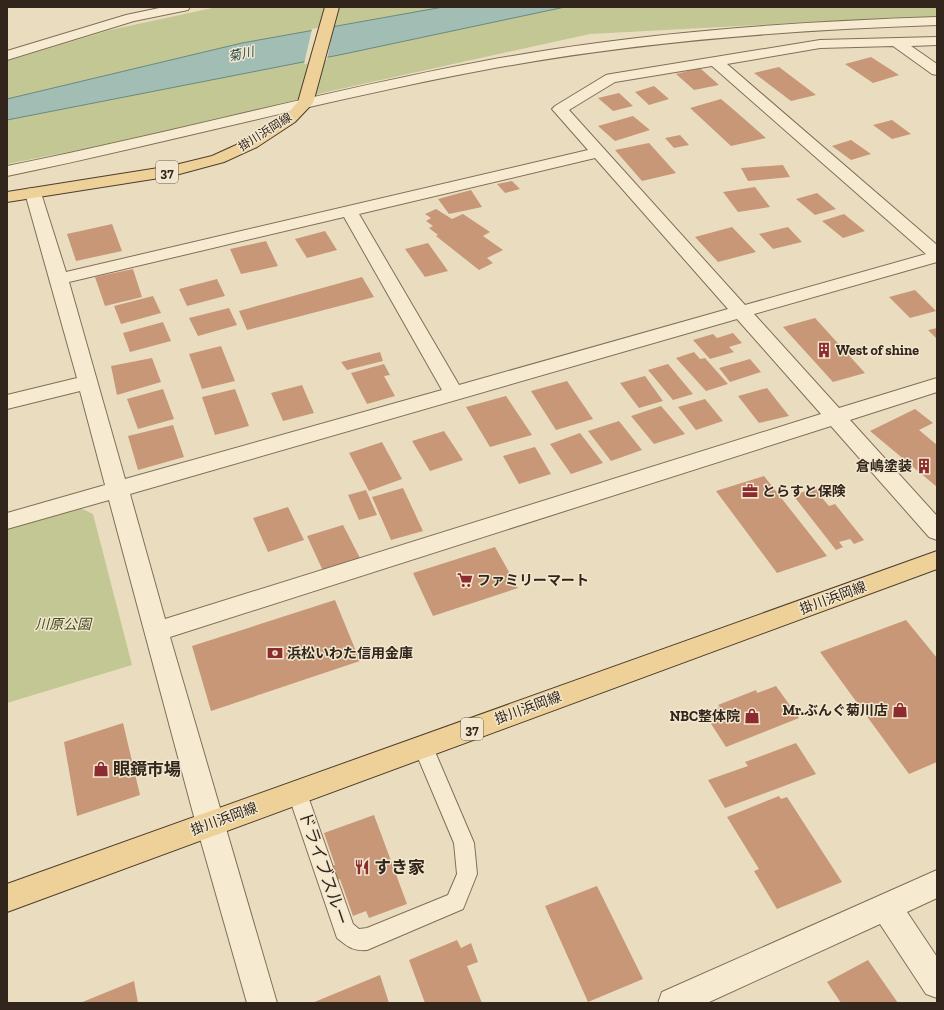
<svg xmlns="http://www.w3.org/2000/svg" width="944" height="1010" font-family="'Zilla Slab','Noto Sans JP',serif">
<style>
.green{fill:#c2c794}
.water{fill:#a2bdb4;stroke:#6a8981}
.pier{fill:#eaddbf}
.building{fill:#c79777}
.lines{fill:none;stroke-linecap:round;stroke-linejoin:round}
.service-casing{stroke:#826e59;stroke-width:2}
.minor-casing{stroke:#826e59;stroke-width:2}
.primary-casing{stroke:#4f3c2d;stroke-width:2}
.service{fill:#f6ebd1;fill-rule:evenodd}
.minor{fill:#f6ebd1;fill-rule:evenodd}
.primary{fill:#edd198;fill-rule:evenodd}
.labels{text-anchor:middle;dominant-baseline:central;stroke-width:3;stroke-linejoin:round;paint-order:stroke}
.far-street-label{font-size:12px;fill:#32261c;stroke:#f2e7ce}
.far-water-label{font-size:13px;font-style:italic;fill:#2c514e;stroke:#f2e7ce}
.shield{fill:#f2e7ce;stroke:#6c6051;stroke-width:1}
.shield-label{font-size:13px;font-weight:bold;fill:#32261c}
.poi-label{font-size:14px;font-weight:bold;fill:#32261c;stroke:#f2e7ce;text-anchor:start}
.street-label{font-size:14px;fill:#32261c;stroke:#f2e7ce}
.park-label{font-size:14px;font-style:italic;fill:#444d24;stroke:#f2e7ce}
.near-poi-label{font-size:17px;font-weight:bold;fill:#32261c;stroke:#f2e7ce;text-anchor:start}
.near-street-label{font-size:17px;fill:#32261c;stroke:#f2e7ce}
</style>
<rect width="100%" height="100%" fill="#eaddbf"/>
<path class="green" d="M217 7H937V18L850 20 590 34 331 91 150 136 7 164V61L110 30Z
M80 508 93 514 132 665 7 703V529Z"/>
<path class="water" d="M443 7H565L344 54 7 120V99L242 43Z"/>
<path class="pier" d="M334 24 327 60 304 64 312 29Z"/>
<path class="building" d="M871 57 899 75 873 83 845 64Z
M779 67 816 95 791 101 754 73Z
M700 68 719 85 694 90 676 74Z
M654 86 669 99 649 105 635 92Z
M619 93 633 106 613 111 598 98Z
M721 99 734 110 766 138 731 146 690 108Z
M633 116 650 130 615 141 598 126Z
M892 120 911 134 892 139 873 125Z
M680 135 689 145 674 148 665 138Z
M851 140 871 154 851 160 832 146Z
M649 143 676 173 642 181 615 150Z
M783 165 790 177 748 181 741 168Z
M512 181 520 189 505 193 497 184Z
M755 187 770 207 738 212 723 192Z
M471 190 482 207 449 214 438 199Z
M817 193 836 209 815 215 796 199Z
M436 209 452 219 463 214 490 232 483 236 503 250 487 258 493 263 479 270 436 236 438 235 429 228 433 226 426 221 431 218 425 214Z
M844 214 865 231 843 238 822 221Z
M112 224 122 251 76 261 67 234Z
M732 227 756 252 718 262 695 237Z
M788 227 802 242 773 249 759 234Z
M325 231 337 250 307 258 295 239Z
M266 241 278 266 241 274 230 249Z
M428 243 448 271 425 277 405 249Z
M133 269 142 297 105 306 95 277Z
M362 277 374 297 247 330 239 311Z
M217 279 225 296 187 306 179 289Z
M915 290 936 311 910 318 889 297Z
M153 296 161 313 121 324 114 306Z
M229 308 237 325 198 336 189 318Z
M815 318 865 373 833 382 783 327Z
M163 322 171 341 130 352 123 333Z
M937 328V339L928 330Z
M733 333 742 343 729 347 734 352 710 359 693 340 713 334 717 338Z
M221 346 235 381 202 389 189 354Z
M380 352 383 361 347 370 341 362Z
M694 352 700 359 705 358 728 384 706 391 676 358Z
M152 358 161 382 117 395 111 366Z
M750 359 761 372 730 382 719 368Z
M384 364 390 375 384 376 395 396 367 404 351 373Z
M668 364 693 394 673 400 648 370Z
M645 376 663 401 639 408 620 383Z
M567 381 593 419 556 430 531 391Z
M302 385 314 413 283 421 271 393Z
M767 388 789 416 759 423 738 396Z
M163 389 174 419 138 429 127 399Z
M235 389 249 426 215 435 202 397Z
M506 396 532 435 490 447 466 407Z
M705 399 723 421 696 430 678 407Z
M661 406 685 434 654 444 631 416Z
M915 409 933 423 919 430 937 445V487L870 431Z
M619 421 642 450 611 461 588 431Z
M173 425 184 457 138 470 128 436Z
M444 431 463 460 430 471 412 441Z
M580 433 603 463 571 474 550 444Z
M382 442 402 479 369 491 349 453Z
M535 447 551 474 519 484 503 456Z
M764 476 827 556 777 573 716 491Z
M820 487 828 496 822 498 829 506 835 504 864 540 854 544 850 539 839 542 843 547 836 550 793 495Z
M403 488 423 531 391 540 372 497Z
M366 490 377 515 359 520 348 495Z
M288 507 304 540 268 552 253 518Z
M343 525 360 558 323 571 307 536Z
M495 547 518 588 433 616 413 573Z
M335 600 360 661 211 711 192 646Z
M906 620 937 658V762L909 774 820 652Z
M776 686 799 718 726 747 704 713 720 707 718 705 756 690 757 693Z
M123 723 140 795 77 816 64 742Z
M796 743 816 774 725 808 708 780 748 766 745 762Z
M779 796 781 799 787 797 842 882 777 909 754 871 759 869 727 817Z
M374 815 407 904 369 918 366 911 353 916 340 879 331 882 327 868 335 865 324 833Z
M597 886 643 979 588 1002 545 906Z
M457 940 461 948 471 943 478 962 467 966 482 1003H425L409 960Z
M868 960 898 1003H841L827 982Z
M380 975 389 1003H312Z
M134 981 138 1003H80Z"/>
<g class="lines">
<defs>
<path id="service" d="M423 738 430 740 474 843 477 874 463 909 367 950C353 951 348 947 337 938L287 791 290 785 297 782 304 785 353 924 359 929 367 928 448 895 457 874 454 843 413 746 416 740Z"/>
<path id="minor" d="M164 7H190L188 10 134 21 7 60V51L126 15Z
M937 17V25C786 30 633 42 484 70 324 100 167 143 7 176V166C167 134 324 91 484 61 633 33 786 22 937 17Z
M937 37V45L911 46 937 64V75L932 74 893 46 820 48 727 64 937 245V262L754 314 839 408 937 378V392L850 420 937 516V540L929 537 831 426 170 637 277 1003H247L196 824 109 500 7 529V513L105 485 80 391 7 409V395L77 378 25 193 27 189 33 188 39 189 41 193 66 272 588 150 552 109 555 106 606 75 611 74 820 40ZM712 66 926 254 745 305 569 110 615 82ZM595 158 728 309 459 385 359 214ZM344 217 442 390 125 479 69 282ZM737 319 821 414 165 619 130 494Z
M937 870V898L907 912 937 957V998L926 994 880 924 707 1003H658L662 992Z"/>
<path id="primary" d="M325 7H339L313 103 295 122 257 147 224 162 172 176 7 202V192L171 166 212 156 245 141 285 116 298 102Z
M937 551V569L7 912V884Z"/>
</defs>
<use href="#service" class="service-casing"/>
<use href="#minor" class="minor-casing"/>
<use href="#primary" class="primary-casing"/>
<use href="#service" class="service"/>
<use href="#minor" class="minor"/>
<use href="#primary" class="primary"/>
</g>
<defs>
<symbol id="building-bare" viewBox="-9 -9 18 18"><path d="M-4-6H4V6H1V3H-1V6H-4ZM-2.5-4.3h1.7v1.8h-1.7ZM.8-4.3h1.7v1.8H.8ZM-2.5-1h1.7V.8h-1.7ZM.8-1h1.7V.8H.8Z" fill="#8d2c2f" stroke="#f2e7ce" stroke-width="2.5" paint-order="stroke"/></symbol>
<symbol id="office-bare" viewBox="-9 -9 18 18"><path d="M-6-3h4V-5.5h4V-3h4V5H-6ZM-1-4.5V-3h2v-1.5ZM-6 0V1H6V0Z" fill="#8d2c2f" stroke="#f2e7ce" stroke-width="2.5" paint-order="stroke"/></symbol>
<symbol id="supermarket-bare" viewBox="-9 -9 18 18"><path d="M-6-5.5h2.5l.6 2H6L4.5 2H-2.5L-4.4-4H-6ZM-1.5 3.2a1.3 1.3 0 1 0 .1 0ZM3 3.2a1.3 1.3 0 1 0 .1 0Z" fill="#8d2c2f" stroke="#f2e7ce" stroke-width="2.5" paint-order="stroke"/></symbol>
<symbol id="bank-bare" viewBox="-9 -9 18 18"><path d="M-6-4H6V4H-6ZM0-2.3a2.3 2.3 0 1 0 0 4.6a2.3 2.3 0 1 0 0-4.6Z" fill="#8d2c2f" stroke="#f2e7ce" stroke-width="2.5" paint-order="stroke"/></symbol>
<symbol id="shop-bare" viewBox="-9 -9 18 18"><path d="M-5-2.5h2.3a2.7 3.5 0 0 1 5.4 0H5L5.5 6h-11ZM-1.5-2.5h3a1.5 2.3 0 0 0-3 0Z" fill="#8d2c2f" stroke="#f2e7ce" stroke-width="2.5" paint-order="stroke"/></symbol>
<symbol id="restaurant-bare" viewBox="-9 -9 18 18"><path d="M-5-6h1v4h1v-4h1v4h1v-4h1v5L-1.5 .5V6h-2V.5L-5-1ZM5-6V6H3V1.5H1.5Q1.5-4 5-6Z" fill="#8d2c2f" stroke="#f2e7ce" stroke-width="2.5" paint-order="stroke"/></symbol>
</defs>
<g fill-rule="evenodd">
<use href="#building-bare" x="813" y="339" width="22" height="22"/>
<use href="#building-bare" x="913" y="455" width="22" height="22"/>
<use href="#office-bare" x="739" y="480" width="22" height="22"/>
<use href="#supermarket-bare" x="454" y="569" width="22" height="22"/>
<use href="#bank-bare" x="264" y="642" width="22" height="22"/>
<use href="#shop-bare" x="889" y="699" width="22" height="22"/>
<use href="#shop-bare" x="741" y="705" width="22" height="22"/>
<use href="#shop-bare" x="90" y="758" width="22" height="22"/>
<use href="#restaurant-bare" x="351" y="856" width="22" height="22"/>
</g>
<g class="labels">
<g class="far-street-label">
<text transform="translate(265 132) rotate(-32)">掛川浜岡線</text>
</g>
<g class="far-water-label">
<text transform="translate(241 54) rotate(-13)">菊川</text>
</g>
<g class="shield">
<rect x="156" y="161" width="22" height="22" rx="3"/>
<rect x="461" y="718" width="22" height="22" rx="3"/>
</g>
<g class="shield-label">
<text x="167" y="172">37</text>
<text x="472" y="729">37</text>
</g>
<g class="poi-label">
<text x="836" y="350">West of shine</text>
<text x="912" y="466" text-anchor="end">倉嶋塗装</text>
<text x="762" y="491">とらすと保険</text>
<text x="477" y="580">ファミリーマート</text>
<text x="287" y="653">浜松いわた信用金庫</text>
<text x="888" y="710" text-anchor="end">Mr.ぶんぐ菊川店</text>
<text x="740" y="716" text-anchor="end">NBC整体院</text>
</g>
<g class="street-label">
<text transform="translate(833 598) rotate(-20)">掛川浜岡線</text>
<text transform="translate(528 708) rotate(-20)">掛川浜岡線</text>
<text transform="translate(224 819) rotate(-20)">掛川浜岡線</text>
</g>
<g class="park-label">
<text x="63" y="624">川原公園</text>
</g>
<g class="near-poi-label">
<text x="113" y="769">眼鏡市場</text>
<text x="374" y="867">すき家</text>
</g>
<g class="near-street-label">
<text transform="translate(324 868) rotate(71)">ドライブスルー</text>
</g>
</g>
<rect width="944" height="1010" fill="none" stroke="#32261c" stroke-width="16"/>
</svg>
